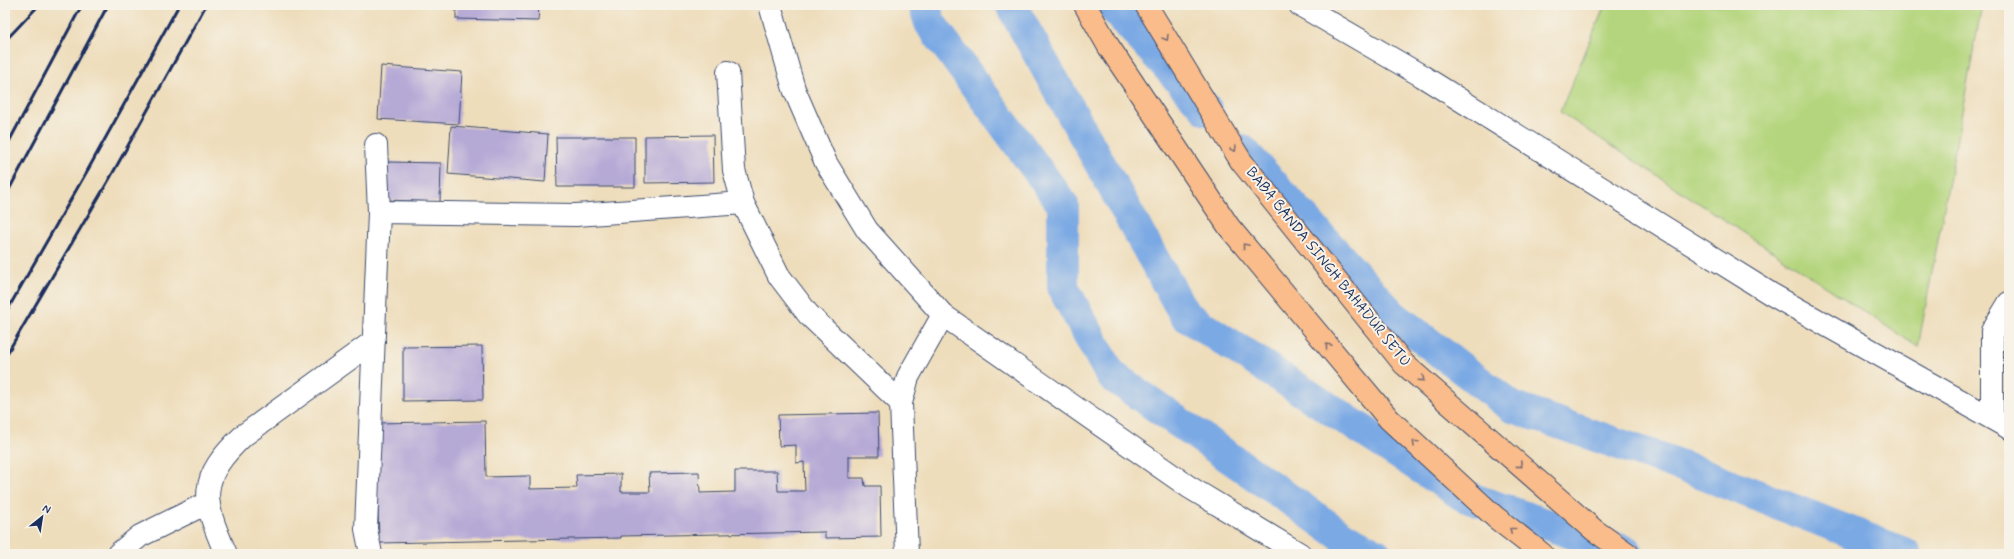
<svg xmlns="http://www.w3.org/2000/svg" width="2014" height="559" font-family="Mynerve,sans-serif">
<style>
.green{fill:#b4d57d;stroke:#68826e}
.lines{fill:none;stroke-linecap:round;stroke-linejoin:round}
.canal{stroke:#7aa9e4;stroke-width:32}
.building{fill:#b5a9d6}
.minor-casing{stroke:#3b496c;stroke-width:24}
.trunk-casing{stroke:#3b496c;stroke-width:24}
.minor{stroke:#fff;stroke-width:22}
.trunk{stroke:#f9bc8a;stroke-width:22}
.rail{stroke:#1b2f5e;stroke-width:3}
.oneway{stroke:#7f6e72}
.labels{text-anchor:middle;dominant-baseline:central;stroke-width:4;stroke-linejoin:round;paint-order:stroke}
.street-label{font-size:15px;fill:#1b2f5e;stroke:#f7f3e8}
</style>
<rect width="100%" height="100%" fill="#f7f3e8"/>
<filter id="ink" filterUnits="userSpaceOnUse"><feTurbulence type="fractalNoise" baseFrequency=".025" numOctaves="2"/><feDisplacementMap in="SourceGraphic" scale="8" xChannelSelector="R" yChannelSelector="G"/><feConvolveMatrix kernelMatrix="1 2 1 2 8 2 1 2 1" color-interpolation-filters="sRGB"/></filter>
<filter id="wash" filterUnits="userSpaceOnUse"><feTurbulence type="fractalNoise" baseFrequency=".012" numOctaves="4" result="noise"/><feDisplacementMap in="SourceGraphic" scale="16" xChannelSelector="R" yChannelSelector="G"/><feGaussianBlur stdDeviation="0.9" result="paint"/><feColorMatrix in="noise" values="0 0 0 0 0 0 0 0 0 0 0 0 0 0 0 0 0 1.4 0 .05"/><feComposite in="paint" operator="in"/></filter>
<g filter="url(#wash)">
<rect width="100%" height="100%" fill="#edb"/>
<path class="green" d="M1605 5H1982L1918 347 1560 112Z"/>
<g class="lines">
<path class="canal" d="M924 5 930 23 1063 205V288L1111 375 1345 538 1376 554
M1011 5 1185 315 1464 496 1627 552
M1111 5 1207 110
M1243 151 1392 315 1512 407 1685 467 1906 554"/>
</g>
<g id="blocks">
<path class="building" d="M456 5H539L538 21 456 19Z
M381 66 462 72 459 124 378 119Z
M451 126 548 134 545 182 448 174Z
M713 135 714 182 645 183V136Z
M556 137H635V187H557Z
M388 162 441 163 440 202 386 200Z
M482 346 483 400 403 401V347Z
M878 413 879 456H849V478H864L865 486H880L881 537 825 538V532L720 534 621 536V538L379 543 376 423 485 421 486 477 530 476V489L577 488 576 475 621 474V492H650L649 473 699 472 700 493 735 492V471H777L778 491H805L804 462 796 463V445L779 446 778 415Z"/>
</g>
</g>
<g filter="url(#ink)">
<use href="#blocks" fill-opacity="0" stroke="#3b496c" stroke-width="1"/>
<g class="lines">
<defs>
<path id="minor" d="M770 5 794 89 826 163 867 230 943 315 1189 487 1300 554
M1300 5 1422 76 1771 294 2009 428
M728 72 734 170 743 203 779 276 808 314 901 403
M379 212 576 215 743 203
M1992 418V331L2009 303
M118 554 140 536 207 503
M226 554C202 499 197 479 244 435L374 341
M371 554 366 529 379 212 376 145
M907 554 901 403 908 377 943 315"/>
<path id="trunk" d="M1085 5 1109 47 1229 227 1389 419 1495 517 1542 554
M1146 5 1241 161 1404 364 1594 530 1628 554"/>
</defs>
<use href="#minor" class="minor-casing"/>
<use href="#trunk" class="trunk-casing"/>
<use href="#minor" class="minor"/>
<use href="#trunk" class="trunk"/>
<path class="rail" d="M5 41 39 5
M5 149 82 5
M5 197 108 5
M5 314 90 166 179 5
M5 357 110 178 206 5"/>
</g>
<defs><path id="oneway-chevron" d="M-2-3.5L2.5 0L-2 3.5" fill="none" stroke-width="1.6" stroke-linecap="round" stroke-linejoin="round"/></defs>
<g class="oneway">
<use href="#oneway-chevron" transform="translate(1166 38) rotate(59)"/>
<use href="#oneway-chevron" transform="translate(1234 149) rotate(59)"/>
<use href="#oneway-chevron" transform="translate(1245 246) rotate(-130)"/>
<use href="#oneway-chevron" transform="translate(1328 346) rotate(-130)"/>
<use href="#oneway-chevron" transform="translate(1422 379) rotate(41)"/>
<use href="#oneway-chevron" transform="translate(1415 443) rotate(-137)"/>
<use href="#oneway-chevron" transform="translate(1520 465) rotate(41)"/>
<use href="#oneway-chevron" transform="translate(1512 530) rotate(-142)"/>
</g>
</g>
<g class="labels">
<g class="street-label">
<text transform="translate(1328 267) rotate(51)">BABA BANDA SINGH BAHADUR SETU</text>
</g>
</g>
<rect width="2014" height="559" fill="none" stroke="#f7f3e8" stroke-width="20"/>
<g transform="translate(42 517) rotate(30)" stroke="#f7f3e8" stroke-width="3" paint-order="stroke">
<path d="M0-3L7 15L0 10L-7 15Z" fill="#1b2f5e"/>
<text y="-6" font-size="11" font-weight="bold" text-anchor="middle" fill="#1b2f5e">N</text>
</g>
</svg>
